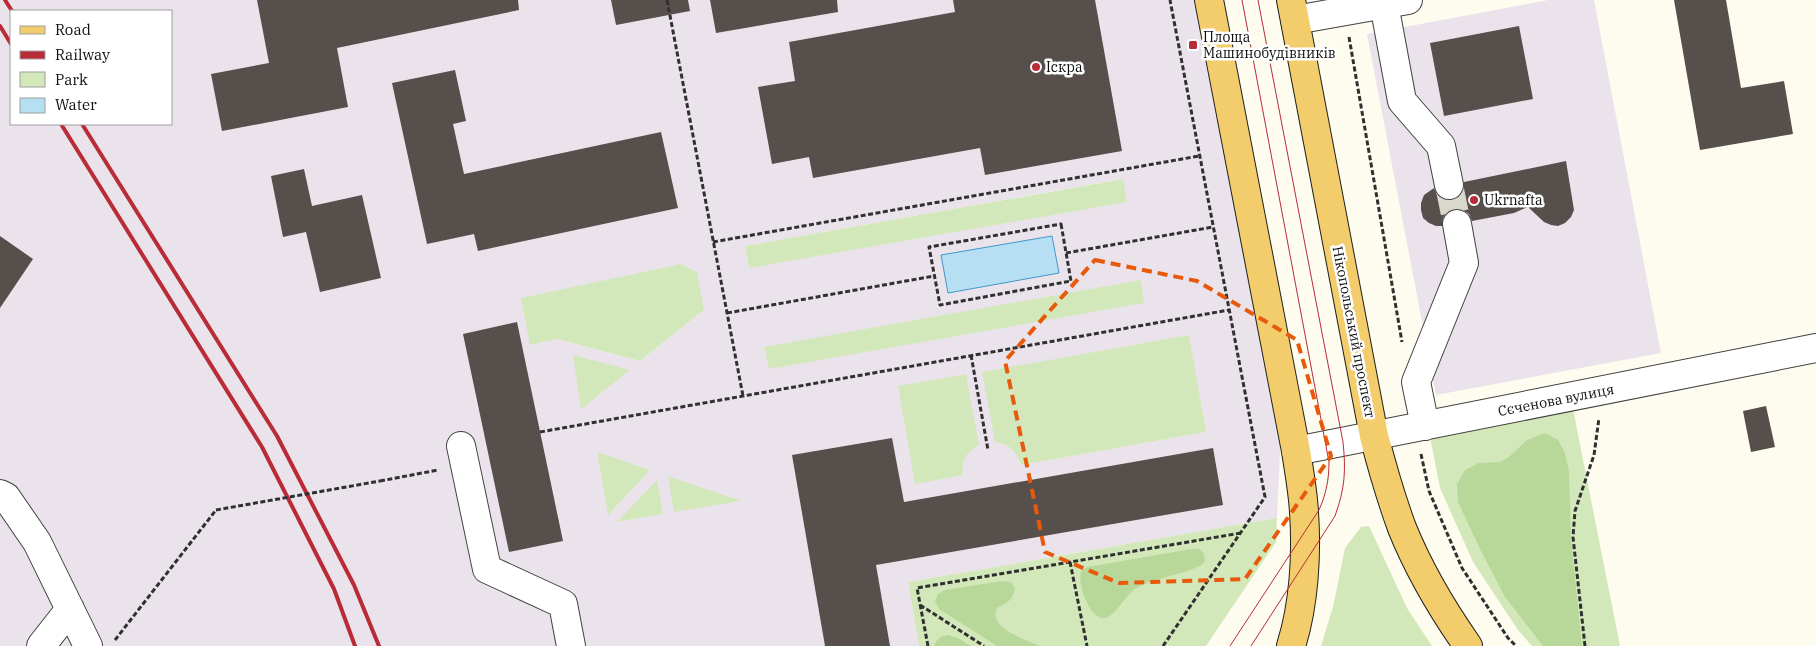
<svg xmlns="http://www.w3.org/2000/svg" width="1816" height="646" font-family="'IBM Plex Serif',serif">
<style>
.industrial{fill:#ebe3ec;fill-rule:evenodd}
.green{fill:#d3e8ba}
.forest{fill:#b8d89a}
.water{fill:#b6dff4;stroke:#4097c8}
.building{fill:#564f4b}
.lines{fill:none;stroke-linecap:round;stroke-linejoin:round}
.minor-tunnel{stroke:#dad7cd;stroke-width:28;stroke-dasharray:28 14;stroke-linecap:butt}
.minor-casing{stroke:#414141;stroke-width:30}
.major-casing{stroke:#1f1f1f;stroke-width:30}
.path{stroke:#303030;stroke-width:3;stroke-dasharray:5 2.5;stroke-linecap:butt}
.minor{stroke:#fff;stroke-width:28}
.major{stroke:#f3cd6b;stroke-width:28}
.tram{stroke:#b92b37;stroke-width:1}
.rail{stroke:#b92b37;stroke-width:4}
.path-bridge{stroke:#303030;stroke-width:3;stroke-dasharray:5 2.5;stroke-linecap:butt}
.marked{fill:none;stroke:#e8590c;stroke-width:4;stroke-dasharray:10 6;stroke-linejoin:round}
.poi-dot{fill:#b92b37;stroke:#fff;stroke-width:2}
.labels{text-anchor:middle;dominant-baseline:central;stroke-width:5;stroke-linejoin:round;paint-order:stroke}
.poi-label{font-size:14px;fill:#0e0e0e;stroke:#fff;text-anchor:start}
.street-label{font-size:14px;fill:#0e0e0e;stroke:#fff}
</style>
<rect width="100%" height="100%" fill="#fefbef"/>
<path class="industrial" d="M0 0H1198L1281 432 1277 518 908 582 919 646H0ZM11 11H171V124H11ZM1122 179 750 268H749L745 246ZM1052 236 1059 273 948 293 942 255ZM704 310 640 361 557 339ZM1206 432 1020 465 1018 456 1012 449 1004 444ZM971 449 965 457 962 466 915 484Z
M1548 0H1594L1661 353 1436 395 1367 34Z"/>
<path class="green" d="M1123 179 1127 202 749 268 745 246Z
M681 264 697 272 704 310 640 361 557 339 530 345 521 298Z
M1141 280 1144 303 769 369 764 347Z
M1189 335 1206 432 1021 465C1016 451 1009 444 995 442L982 372Z
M573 355 630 370 581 409Z
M966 374 979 445C966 452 961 461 963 475L915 484 898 386Z
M1573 409 1620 646H1532L1518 630 1473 562 1440 488 1430 437Z
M597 452 650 470 608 515Z
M668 476 741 501 674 512Z
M657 480 663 514 617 522Z
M1277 518 1276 542 1206 646H919L908 582Z
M1369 526 1407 608 1432 646H1321L1333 607 1345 548 1361 527Z"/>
<path class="forest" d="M1545 433 1558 440 1565 453 1569 472 1571 538 1582 646H1543L1505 597 1481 551 1458 502 1457 484 1465 470 1479 463 1500 462 1509 457 1527 440Z
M1192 549H1200L1204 554 1205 561 1200 566C1181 575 1155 578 1138 587 1126 593 1116 616 1105 618 1090 621 1077 583 1081 572 1083 569 1084 569 1087 567Z
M1002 581 1011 582 1015 588C1013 600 1007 603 997 608 988 629 1025 639 1040 646H997L939 609 935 601 938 594 945 590Z
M948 635 958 638 971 646H934C937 639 940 636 948 635Z"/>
<path class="water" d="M1052 236 1059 273 948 293 941 255Z"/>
<path class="building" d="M257 0H518L519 10 337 48 348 107 222 131 211 74 269 63Z
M611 0H688L690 11 616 25Z
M710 0H837L838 12 716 33Z
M953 0H1095L1122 151 985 175 980 148 813 178 809 157 772 164 758 87 795 81 789 42 955 12Z
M1674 0H1726L1741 88 1784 81 1793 134 1700 150Z
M1519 26 1533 99 1444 116 1430 43Z
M455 70 466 121 453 124 464 174 661 132 678 208 478 251 474 234 427 244 392 83Z
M1566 161 1574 210 1571 217 1565 223 1558 226 1551 225 1544 222 1528 207 1514 213 1472 221 1469 214 1463 210 1454 209 1447 212 1443 218 1442 226H1436L1429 223 1423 218 1421 210V203L1424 195 1434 188 1437 195 1444 200H1453L1459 197 1464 190V182Z
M304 169 312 206 362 195 381 278 320 292 306 232 283 237 271 176Z
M0 236 33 259 0 308Z
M517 322 563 541 509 552 463 334Z
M1766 406 1775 447 1751 452 1743 411Z
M892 438 904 502 1213 448 1223 505 876 565 890 646H825L792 455Z"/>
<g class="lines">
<path class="minor-tunnel" d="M1449 185 1457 224"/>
<defs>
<path id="minor" d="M1384 4 1402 101 1441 146 1449 185
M1295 20 1408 0
M1425 426 1416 382 1464 263 1457 224
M461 446 487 569 563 604 571 646
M1296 451 1816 348
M0 494 6 497 37 542 88 646
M41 646 70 609"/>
<path id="major" d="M1209 0 1296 451C1299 471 1303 492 1304 512 1307 555 1304 605 1291 646
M1291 0 1374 436C1382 467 1391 498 1402 528 1419 570 1442 609 1468 646"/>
</defs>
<use href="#minor" class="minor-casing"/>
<use href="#major" class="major-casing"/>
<path class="path" d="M667 0 743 396
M1349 37 1402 342
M1061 224 1071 281 940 305 929 247Z
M713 242 1199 156
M1066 253 1213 227
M727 313 934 276
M971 355 988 450
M540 432 1229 310
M1421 454 1429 491 1462 568 1508 638 1516 646
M380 481 438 470
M1070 562 1087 646
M920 605 984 646
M115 640 216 510
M928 646 917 588 1241 533
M1163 646 1265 497 1170 0
M1585 646 1573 537 1575 511 1594 455 1599 418"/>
<use href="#minor" class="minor"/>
<use href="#major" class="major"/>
<path class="tram" d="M1230 646 1319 510C1326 494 1329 480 1329 462L1242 0
M1251 646 1335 516C1345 488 1346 471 1343 442L1258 0"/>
<path class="rail" d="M5 0 12 11
M0 26 11 44
M61 124 262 447 334 589 355 646
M82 124 277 436 354 585 379 646"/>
<path class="path-bridge" d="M216 510 380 481"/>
</g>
<path class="marked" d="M1095 260 1197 281 1297 340 1331 456 1245 579 1119 583 1045 552 1005 361Z"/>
<g class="poi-dot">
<rect x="1188" y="40" width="10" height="10" rx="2.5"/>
<circle cx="1036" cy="67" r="5"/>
<circle cx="1474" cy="200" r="5"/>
</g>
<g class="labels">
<g class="poi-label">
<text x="1203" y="37">Площа<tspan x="1203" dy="16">Машинобудівників</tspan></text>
<text x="1046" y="67">Іскра</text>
<text x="1484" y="200">Ukrnafta</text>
</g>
<g class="street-label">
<text transform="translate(1354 332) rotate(79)">Нікопольський проспект</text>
<text transform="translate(1556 400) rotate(-11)">Сєченова вулиця</text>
</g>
</g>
<rect x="10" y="10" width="162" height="115" fill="#ffffff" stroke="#9f9f9f"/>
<rect x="20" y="26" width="25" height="8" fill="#f3cd6b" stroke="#9f9f9f"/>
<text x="55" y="35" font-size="15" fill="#0e0e0e">Road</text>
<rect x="20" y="51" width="25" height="8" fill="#b92b37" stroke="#9f9f9f"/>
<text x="55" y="60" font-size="15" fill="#0e0e0e">Railway</text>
<rect x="20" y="72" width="25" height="15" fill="#d3e8ba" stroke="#9f9f9f"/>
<text x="55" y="85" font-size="15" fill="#0e0e0e">Park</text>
<rect x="20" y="98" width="25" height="15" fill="#b6dff4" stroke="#9f9f9f"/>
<text x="55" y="110" font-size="15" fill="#0e0e0e">Water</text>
</svg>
